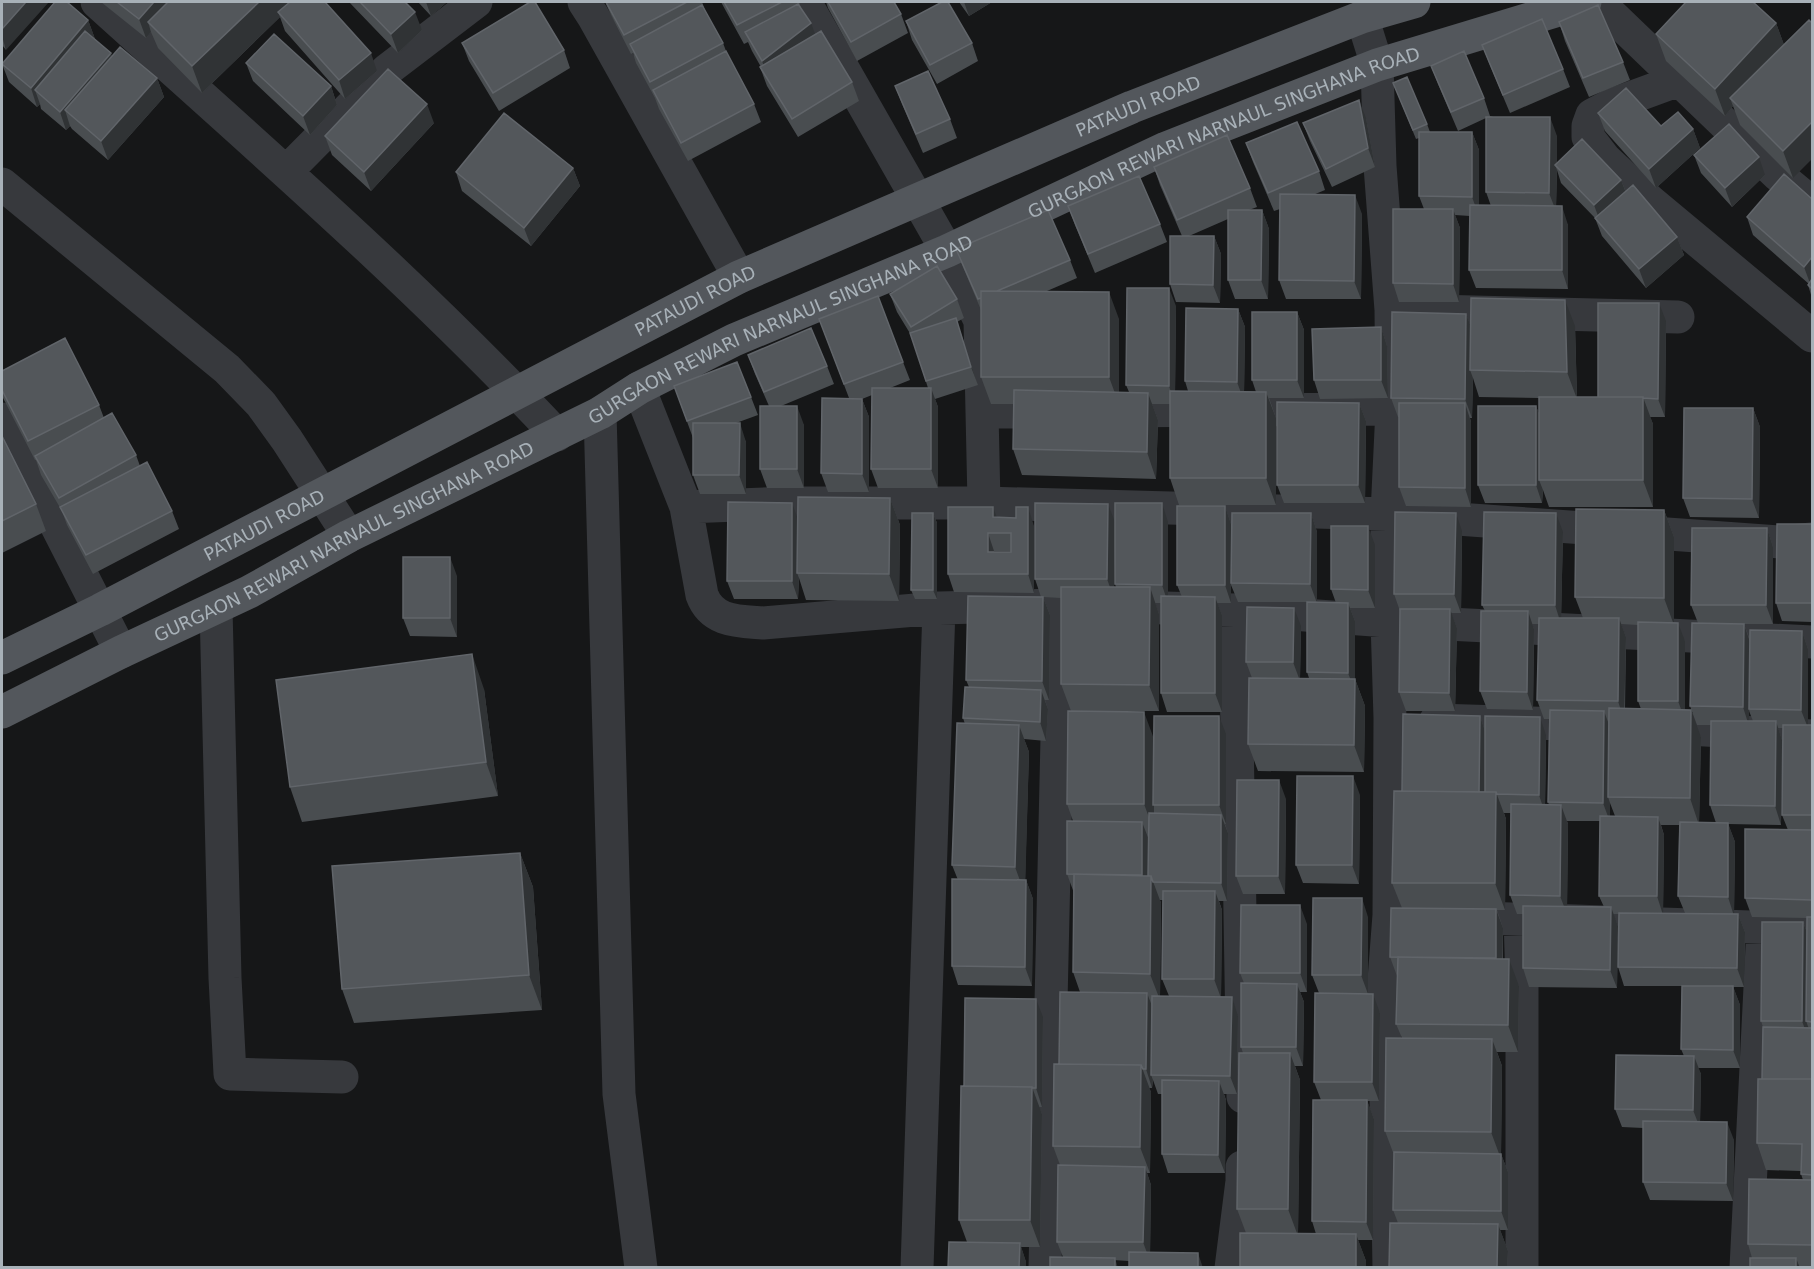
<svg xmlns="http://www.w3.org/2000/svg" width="1814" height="1269" font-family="'DejaVu Sans',sans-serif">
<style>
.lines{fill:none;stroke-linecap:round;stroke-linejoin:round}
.minor{stroke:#37393d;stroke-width:33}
.major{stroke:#53575c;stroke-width:33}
.wall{fill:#494d50;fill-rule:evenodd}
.shaded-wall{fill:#303335}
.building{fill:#53575b;stroke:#61656a;stroke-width:1.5;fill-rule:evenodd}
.labels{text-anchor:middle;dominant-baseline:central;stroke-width:4.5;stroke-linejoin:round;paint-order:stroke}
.street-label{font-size:18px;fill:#a8b1b8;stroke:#111213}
</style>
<rect width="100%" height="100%" fill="#161718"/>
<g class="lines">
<path class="minor" d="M97 2C253 143 413 281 557 435
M584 2 593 16 739 277
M805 2 947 251 980 321 984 503
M1598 2 1778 175 1812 203
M1362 17 1377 65 1380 166 1391 310 1392 409 1387 514V621L1390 718 1389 915 1384 980 1389 1268
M1679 80 1611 105 1592 115 1588 126V137L1605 159 1651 202 1812 336
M286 172 387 70 476 2
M2 184 227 369 261 404 287 440 349 536
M1391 310 1678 317
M639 388 686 507 788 503H984L1387 514 1781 542 1812 539
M1109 411 1392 409
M982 412H1058
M600 413 619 1094 641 1268
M2 419 121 652
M686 507 702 595C712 622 738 621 763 623L939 608 1060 605 1235 610 1387 621 1812 642
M216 608 225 978 230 1074 342 1077
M1235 610 1243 1097
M1436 720 1595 725
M1652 727 1812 736
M1454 917 1812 929
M1520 919 1522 982V1268
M917 1268 939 608
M1045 1268 1060 605
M1231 1268 1242 1181V1167
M1746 1268 1763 927"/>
<g class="major">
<path id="s1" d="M2 658 100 610 739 277 1132 107 1362 17 1414 2"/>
<path id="s2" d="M2 712 121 652 249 592 349 536 600 413 639 388 734 340 947 251 1166 148 1377 65 1585 2"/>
</g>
</g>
<path class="wall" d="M2 2 6 50 2 45Z
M101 2H325L377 71 345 99 285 31 280 17 202 93 158 48 151 32 146 38Z
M349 2H405L422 30 398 53Z
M418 2H447L431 16Z
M605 2H702L705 10 723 43 726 51 754 104 761 122 688 161 659 109 655 98 636 63 633 53 631 54 611 15Z
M721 2H799L802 10 815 35 852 82 859 101 798 137 767 86 760 67H761L752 51 748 42 744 44Z
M826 2 901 14 908 33 857 61 828 8Z
M959 2H992L969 16Z
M88 20 95 39 112 56 157 78 164 97 108 160 72 129 70 126 66 130 41 109 40 104 37 107 9 82 2 64Z
M906 21 972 43 978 61 937 84 912 40Z
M1559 22 1623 62 1630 80 1589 97 1565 41Z
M1776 23 1784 45 1793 178 1740 125 1733 106 1725 116 1666 61 1656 34Z
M462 43 564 50 570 68 499 111 469 61Z
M1482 45 1563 69 1570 87 1510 113 1489 63Z
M246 63 331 86 337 105 310 135 253 81Z
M1431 66 1484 98 1490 116 1557 136V163L1621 180 1626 192 1677 237 1684 255 1646 288 1602 236 1595 218 1561 183 1557 170 1556 206 1568 225V289L1476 288 1469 270 1470 216 1455 215 1460 228 1459 302H1399L1393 283 1424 209 1419 196V138L1416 139 1393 83 1427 124 1430 132H1472L1479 150V206H1491L1486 192V118L1458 131 1438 84Z
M895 86 950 119 957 138 923 153 902 104Z
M1598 113 1661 126 1693 129 1700 148 1656 188 1605 131Z
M1366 118 1375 167 1332 187 1310 141 1303 123Z
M434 123 371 191 332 155 325 136Z
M1246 143 1319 171 1325 190 1313 195 1362 214 1361 299H1286L1279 280 1280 209 1274 211 1253 162Z
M1694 155 1765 175 1732 207 1701 173Z
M1154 167 1250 188 1257 207 1249 210H1262L1269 229 1268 299H1235L1228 280V219L1189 236H1214L1221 254 1220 303 1176 302 1170 284 1182 236 1160 185Z
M573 168 580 186 531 246 462 191 456 172Z
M1812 199V298L1808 285 1809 284 1753 235 1747 217Z
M1068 206 1160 224 1167 242 1095 273 1075 225Z
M956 249 1070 260 1077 278 1047 291 1119 319V392H1129L1126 385 1176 306 1175 391H1188L1185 381 1238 309 1245 327 1244 391 1256 392 1252 380 1297 312 1304 330V398H1269L1276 418V505H1179L1170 478V404H1152L1158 420 1156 479 1022 475 1013 449 1014 404H991L981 377V310L963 267Z
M890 294 957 299 964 318 957 322 978 385 935 399 938 407V488H878L871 469 872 395 862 399 869 417V492H828L821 473 849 398 819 319 903 362 910 380 890 388H928L911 335 897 312Z
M1466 314 1470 325 1575 326 1577 397H1598L1666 321 1665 417H1650L1653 424V507H1549L1543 490 1542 503H1485L1478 485 1536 406 1539 414V398L1479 397 1473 378 1472 418H1470L1471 422V507L1406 506 1399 487V417H1398L1391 398Z
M1381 327 1387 346 1388 398 1320 399 1314 380Z
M748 355 827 366 834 384 781 406 804 425V488H767L760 469 769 406 755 374Z
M2 371 99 405 104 418 136 455 140 466 172 511 179 529 93 574 67 525 62 511 41 475 36 460H35L2 396Z
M674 386 751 397 758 415 736 423 746 442V494H700L693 475V438Z
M1359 403 1366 421 1365 503H1284L1277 485Z
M1753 408 1760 427 1759 518 1690 517 1683 498Z
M2 436 36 504 46 531 2 553Z
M890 498 900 525 899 601 806 600 799 578 798 599H734L727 581 798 517Z
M1225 506 1231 524 1311 513 1317 532V602L1336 603 1331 589 1375 545V608H1350L1355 621V679L1365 706 1364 772 1258 771 1248 744 1252 678 1246 662 1301 626 1300 678H1309L1307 672V602H1238L1231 585V603H1217L1222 615V712H1167L1161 693V603H1155L1159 614V711H1071L1061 684V598L1043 597 1050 615 1049 700H1045L1048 709 1046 741 1024 739 1029 752 1025 880H1026L1033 899 1032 986 958 985 952 966 958 880 952 865 965 724 963 718 969 687 966 680 1041 597 1035 579 1115 522 1114 587H1116L1115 584 1168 522V596L1182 597 1177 585Z
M1664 510 1674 537V623L1685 641V710L1701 737 1699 823H1716L1710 805 1711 725H1697L1690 706 1698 623 1691 605 1767 528 1773 547V624H1744L1750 640 1802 631 1808 649V725H1812V1268H1750L1752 1258 1748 1244 1803 1180 1801 1174V1171L1766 1170 1757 1143 1762 1079 1763 1027 1761 1021 1803 922 1807 932V918L1752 917 1745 898 1788 830 1782 815 1783 728H1778L1782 740 1781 825 1728 824 1735 842 1734 914H1738L1745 932 1744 987H1733L1740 1005V1068H1698L1701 1074 1700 1121 1734 1140 1733 1201 1650 1200 1643 1182V1128L1622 1127 1615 1109 1684 1056 1681 1049 1682 986H1624L1618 967 1619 914H1613L1618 926 1617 988 1529 987 1523 968V914H1517L1510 895 1511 813H1504L1506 819 1505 910H1497L1503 928V959L1519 986 1518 1052H1497L1502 1066 1501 1154 1508 1172V1230H1500L1508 1251 1507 1268H1389L1398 1223 1393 1210 1394 1155 1385 1131 1402 1038 1396 1024 1397 976 1390 957 1402 908 1392 883 1402 791 1480 716 1485 731 1546 735 1545 805H1549L1548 802 1549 719H1544L1537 700 1539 624H1532L1534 629 1533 710 1487 709 1480 691 1485 611 1482 605 1563 532 1561 618H1583L1575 597ZM1621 624 1638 625V701L1641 709H1625L1626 637ZM1749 711 1753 721H1749ZM1610 803 1615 816H1610ZM1567 821H1600L1599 896 1604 907H1567L1568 824ZM1661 825H1679L1678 896 1685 913H1663L1664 835Z
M933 513 937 523V599H915L911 590Z
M997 517 1016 518 1034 526V593L954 592 948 574ZM994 551H1011V552H994Z
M1812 524V622L1782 621 1776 603Z
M1462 531 1461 613H1451L1457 628 1455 711H1406L1399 692 1400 611 1394 594Z
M457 576V637L410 636 403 618Z
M484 689 498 796 302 822 290 787Z
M1226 734V824H1225L1228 833 1227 901H1219L1222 910 1221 997 1238 1016 1237 1094H1224L1226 1100 1225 1173H1168L1162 1154V1094H1158L1153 1080 1152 1088H1149L1151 1092 1150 1173H1147L1151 1185 1150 1253 1129 1261 1063 1257 1057 1242 1060 1165 1053 1146 1059 1064 1080 992 1073 972 1074 893 1067 874 1073 821 1067 804 1154 737ZM1160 900H1163L1162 979 1169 996H1160L1161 903Z
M1360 795 1359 884 1303 883 1296 865Z
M1286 799 1285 894H1243L1236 876Z
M520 853 533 887 542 1010 354 1023 342 989Z
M1368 917V994L1380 1013 1379 1101H1367L1374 1119 1373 1240H1358L1366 1261 1246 1233 1237 1209 1243 1053 1241 1047 1244 983 1240 973 1307 924V992H1300L1304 1002 1303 1066H1295L1300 1080 1298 1233 1316 1234 1312 1221 1321 1100 1314 1082 1319 993 1312 975Z
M1043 1017 1042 1107H1039L1042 1114 1040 1247H1021L1026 1262 967 1242 959 1220 964 1086Z"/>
<path class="shaded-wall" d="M26 2H49L6 50 2 36V29Z
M154 2H176L148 22 151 32 146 38 139 19Z
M259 2H293L278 12 280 17 202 93 192 66Z
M426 2H447L431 16Z
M964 2H992L969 16Z
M415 12 422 30 398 53 391 34Z
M88 20 95 39 44 98 35 90 40 104 37 107 31 88Z
M811 23 818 42 769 80 762 61Z
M1776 23 1786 50 1730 98 1733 106 1725 116 1715 89Z
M111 53 117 72 65 110 70 126 66 130 60 112Z
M371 53 377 71 345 99 339 80Z
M157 78 164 97 108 160 101 141Z
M331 86 337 105 310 135 303 116Z
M1359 100 1366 118 1375 167 1368 148Z
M427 104 434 123 371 191 364 172Z
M1550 117 1557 136V167L1555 165 1557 170 1556 211 1549 193Z
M1812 122V159L1793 178 1783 151Z
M1693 129 1700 148 1656 188 1649 169Z
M1472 132 1479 150V216L1472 197Z
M1759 157 1765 175 1732 207 1725 188Z
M573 168 580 186 531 246 524 228Z
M1621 180 1628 198 1601 224 1594 205Z
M1355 195 1362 214 1361 299 1354 281Z
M1562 206 1568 225V289L1562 270Z
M1453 209 1460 228 1459 302 1453 284Z
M1262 210 1269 229 1268 299 1261 280Z
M1214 236 1221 254 1220 303 1213 285Z
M1677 237 1684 255 1646 288 1639 269Z
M1812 257V283L1811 286 1804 267Z
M1169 288 1176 306 1175 404 1169 386Z
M1109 292 1119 319V404L1109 377Z
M1565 300 1575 326 1577 399 1567 372Z
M1659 303 1666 321 1665 417 1658 399Z
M1238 309 1245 327 1244 401 1237 382Z
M1297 312 1304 330V398L1297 380Z
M1466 314 1473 332 1470 370 1473 378 1472 418 1465 399Z
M956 318 962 337 978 385 971 367Z
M1381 327 1387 346 1388 398 1381 380Z
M931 388 938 407V488L931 469Z
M1266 392 1276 418V505L1266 478Z
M1148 393 1158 420 1156 479 1147 452Z
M1643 397 1653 424V507L1643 480Z
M862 399 869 417V492L862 474Z
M1359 403 1366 421 1365 503 1358 485Z
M1465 403 1471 422V507L1465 488Z
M797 406 804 425V488L797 469Z
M1536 406 1543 425 1539 480 1543 490 1542 503 1536 485Z
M1753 408 1760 427 1759 518 1752 499Z
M740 423 746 442V494L739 475Z
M890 498 900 525 899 601 889 574Z
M792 503 799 522 797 573 799 578 798 599 792 581Z
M1162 503 1168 522V603L1162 585Z
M1108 504 1115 522 1114 598 1107 579Z
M1225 506 1231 524V603L1225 585Z
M993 507 1000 526 993 517Z
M1028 507 1034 526V593L1028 574Z
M1664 510 1674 537V625L1664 598Z
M933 513 937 523V599L933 590Z
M1311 513 1317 532V603L1310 584Z
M1456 513 1462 531 1461 613 1454 594Z
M1556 513 1563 532 1561 624 1555 605Z
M1368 526 1375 545V608L1368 590Z
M1767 528 1773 547V624L1766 605Z
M988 533 994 551V571L988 552Z
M450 557 457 576V637L450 618Z
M1150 587 1159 614V711L1149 685Z
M1043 597 1050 615 1049 700 1042 681Z
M1215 597 1222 615V712L1215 693Z
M1348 603 1355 621V691L1348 673Z
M1294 608 1301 626 1300 681 1293 662Z
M1450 609 1457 628 1455 711 1449 693Z
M1528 611 1534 629 1533 710 1527 692Z
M1619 618 1626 637 1624 720 1618 701Z
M1678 623 1685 641V720L1678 701Z
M1744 624 1750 642 1749 726 1743 707Z
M1802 631 1808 649V728L1801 710Z
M472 654 484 689 498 796 486 762Z
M1355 679 1365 706 1364 772 1354 745Z
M1041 690 1048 709 1046 741 1040 722Z
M1691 710 1701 737 1699 825 1690 798Z
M1604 711 1611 730 1608 797 1610 803V822L1603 803Z
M1144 712 1154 739V831L1144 804Z
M1219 716 1226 734V824L1219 805Z
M1480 716 1486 734V794L1479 797Z
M1540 717 1546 735 1545 813 1539 795Z
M1776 721 1782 740 1781 825 1775 806Z
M1019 725 1029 752 1025 894 1015 867Z
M1353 776 1360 795 1359 884 1352 865Z
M1279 780 1286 799 1285 894 1278 876Z
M1496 792 1506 819 1505 910 1495 883Z
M1561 805 1568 824 1567 914 1560 896Z
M1221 815 1228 833 1227 901 1221 883Z
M1658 817 1664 835 1663 915 1657 896Z
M1142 822 1149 840 1148 894 1142 875Z
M1728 823 1735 842 1734 916 1728 897Z
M520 853 533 887 542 1010 529 975Z
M1151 876 1161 903 1160 1000 1150 974Z
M1026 880 1033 899 1032 986 1025 967Z
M1215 891 1222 910 1221 998 1214 979Z
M1362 898 1368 917V994L1361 975Z
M1300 905 1307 924V992L1300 973Z
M1611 907 1618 926 1617 988 1610 970Z
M1496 909 1503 928 1502 977 1496 959Z
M1738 914 1745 932 1744 987 1737 968Z
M1803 922 1810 940 1806 1021 1809 1029V1040L1802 1021Z
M1509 959 1519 986 1518 1052 1508 1025Z
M1297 984 1304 1002 1303 1066 1296 1047Z
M1733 986 1740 1005V1068L1733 1050Z
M1147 993 1154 1011 1151 1075 1153 1080 1152 1088 1146 1069Z
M1373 994 1380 1013 1379 1101 1372 1082Z
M1232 997 1238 1016 1237 1094 1230 1076Z
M1036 999 1043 1017 1042 1107 1036 1088Z
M1492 1039 1502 1066 1501 1159 1491 1132Z
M1290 1053 1300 1080 1298 1236 1288 1209Z
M1694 1056 1701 1074 1700 1128 1693 1110Z
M1141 1065 1151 1092 1150 1173 1140 1147Z
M1219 1081 1226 1100 1225 1173 1218 1155Z
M1032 1087 1042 1114 1040 1247 1030 1220Z
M1367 1100 1374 1119 1373 1240 1366 1222Z
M1727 1122 1734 1140 1733 1201 1726 1183Z
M1501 1154 1508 1172V1230L1501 1211Z
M1145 1167 1151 1185 1150 1261 1143 1242Z
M1498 1224 1508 1251 1507 1268H1497Z
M1356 1234 1366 1261V1268H1356Z
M1020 1243 1026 1262V1268H1019Z
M1198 1253 1203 1268H1198Z
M1115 1258 1118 1268H1115Z
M1796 1258 1800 1268H1796Z"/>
<path class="building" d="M2 2H26L2 29Z
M55 2H67L88 20 31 88 2 64Z
M117 2H154L139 19Z
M168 2H259L192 66 148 22Z
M290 2H325L371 53 339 80 278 12Z
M360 2H405L415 12 391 34Z
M530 2H535L564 50 493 93 462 43Z
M606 2H687L624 35Z
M724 2H782L737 25Z
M828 2H894L901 14 851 42Z
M942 2H948L972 43 930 65 906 21Z
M1686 2H1753L1776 23 1715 89 1656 34Z
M798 4 811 23 762 61 745 32Z
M702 5 723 43 650 82 630 44Z
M1598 5 1623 62 1583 78 1559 22Z
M1542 19 1563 69 1503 95 1482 45Z
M1809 20 1812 23V122L1783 151 1730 98Z
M85 31 111 53 60 112 35 90Z
M821 31 852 82 792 119 760 67Z
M274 34 331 86 303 116 246 63Z
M120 47 157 78 101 141 65 110Z
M726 51 754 104 681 143 653 90Z
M1464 51 1484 98 1451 112 1431 66Z
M388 69 427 104 364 172 325 136Z
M928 71 950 119 916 134 895 86Z
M1407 77 1427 124 1413 130 1393 83Z
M1626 88 1661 126 1678 112 1693 129 1649 169 1598 113Z
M1359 100 1368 148 1326 169 1303 123Z
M504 113 573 168 524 228 456 172Z
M1486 117H1550L1549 193 1486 192Z
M1297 122 1319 171 1268 193 1246 143Z
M1729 124 1759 157 1725 188 1694 155Z
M1419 132H1472V197L1419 196Z
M1227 135 1250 188 1177 220 1154 167Z
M1582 139 1621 180 1594 205 1555 165Z
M1784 174 1812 199V257L1804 267 1747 217Z
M1139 176 1160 224 1088 254 1068 206Z
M1633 185 1677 237 1639 269 1595 218Z
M1280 194 1355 195 1354 281 1279 280Z
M1470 205 1562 206V270H1469Z
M1393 209H1453V284L1393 283Z
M1048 210 1070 260 997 291H981V298L978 299 956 249Z
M1228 210H1262L1261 280H1228Z
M1170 236H1214L1213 285 1170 284Z
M937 266 957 299 911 327 890 294Z
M1812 279V289L1808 285Z
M1127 288H1169V386L1126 385Z
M981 291 1109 292V377H981Z
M878 296 903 362 844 384 819 319Z
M1471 298 1565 300 1567 372 1470 370Z
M1598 303H1659L1658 399 1643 398V397H1598Z
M1186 308 1238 309 1237 382 1185 381Z
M1252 312H1297V380H1252Z
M1392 312 1466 314 1465 399 1391 398Z
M956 318 971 367 926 381 910 333Z
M1381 327V380H1314L1312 329Z
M811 328 827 366 764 392 748 355Z
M65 338 99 405 28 441 2 390V371Z
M737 362 751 397 687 421 674 386Z
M872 388H931V469H871Z
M1014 390 1148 393 1147 452 1013 449Z
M1170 391 1266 392V478H1170Z
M1539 397H1643V480H1539Z
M822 398 862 399V474L821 473Z
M1277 402 1359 403 1358 485H1277Z
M1399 403H1465V488L1399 487Z
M760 406H797V469H760Z
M1478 406H1536V485H1478Z
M1684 408H1753L1752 499 1683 498Z
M112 413 136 455 59 498 35 456Z
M693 423H740L739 475H693Z
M2 436 36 504 2 521Z
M147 462 172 511 86 555 60 507Z
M798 497 890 498 889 574 797 573Z
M728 502 792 503V581H727Z
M1035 503 1108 504 1107 579H1035Z
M1115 503H1162V585L1115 584Z
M1177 506H1225V585H1177Z
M948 507H993V517L1016 518V507H1028V574H948ZM988 533H1011V552H988Z
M1576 509 1664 510V598L1575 597Z
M1395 512 1456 513 1454 594H1394Z
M1484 512 1556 513 1555 605H1482Z
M912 513H933V590H911Z
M1232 513H1311L1310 584 1231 583Z
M1777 524H1812V603H1776Z
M1331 526H1368V590L1331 589Z
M1692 528H1767L1766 605H1691Z
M403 557H450V618H403Z
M1061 587H1150L1149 685 1061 684Z
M968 596 1043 597 1042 681 966 680Z
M1161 596 1215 597V693H1161Z
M1307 602 1348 603V673L1307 672Z
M1247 607 1294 608 1293 662H1246Z
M1400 609H1450L1449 693 1399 692Z
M1481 611H1528L1527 692 1480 691Z
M1539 618H1619L1618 701 1537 700Z
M1638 622 1678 623V701H1638Z
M1692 623 1744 624 1743 707 1690 706Z
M1750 630 1802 631 1801 710 1749 709Z
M472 654 486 762 290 787 276 680Z
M1249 678 1355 679 1354 745 1248 744Z
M965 687 1041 690 1040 722 963 718Z
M1609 708 1691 710 1690 798 1608 797Z
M1550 710 1604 711 1603 803 1548 802Z
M1068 711 1144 712V804H1067Z
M1403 714 1480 716 1479 792 1402 791Z
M1154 716H1219V805H1153Z
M1485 716 1540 717 1539 795 1497 794 1496 792H1485Z
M1711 721H1776L1775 806 1710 805Z
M957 723 1019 725 1015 867 952 865Z
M1783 725H1812V815H1782Z
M1297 776H1353L1352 865H1296Z
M1237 780H1279L1278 876H1236Z
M1394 791 1496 792 1495 883H1392Z
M1511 804 1561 805 1560 896 1510 895Z
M1149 813 1221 815V883L1153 882 1151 876H1148Z
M1600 816 1658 817 1657 896H1599Z
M1067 821 1142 822V875L1067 874Z
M1680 822 1728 823V897L1678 896Z
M1745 829 1812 830V900L1745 898Z
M520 853 529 975 342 989 332 866Z
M1074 874 1151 876 1150 974 1073 972Z
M952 879 1026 880 1025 967 952 966Z
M1163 891H1215L1214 979H1162Z
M1313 898H1362L1361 975H1312Z
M1241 905H1300V973H1240Z
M1523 906 1611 907 1610 970 1523 968Z
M1391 908 1496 909V958L1390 957Z
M1619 913 1738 914 1737 968 1618 967Z
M1807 917H1812V1022L1806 1021Z
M1762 922H1803L1802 1021H1761Z
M1398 957 1509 959 1508 1025 1396 1024Z
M1241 983 1297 984 1296 1047H1241Z
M1682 986H1733V1050L1681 1049Z
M1060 992 1147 993 1146 1069H1143L1141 1065 1059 1064Z
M1315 993 1373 994 1372 1082H1314Z
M1152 996 1232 997 1230 1076 1151 1075Z
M965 998 1036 999V1088H1032V1087L964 1086Z
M1763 1027 1812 1028V1079H1762Z
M1386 1038 1492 1039 1491 1132 1385 1131Z
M1239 1053H1290L1288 1209H1237Z
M1616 1055 1694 1056 1693 1110 1615 1109Z
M1054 1064 1141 1065 1140 1147 1053 1146Z
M1758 1079H1812V1175L1801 1174 1802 1144 1757 1143Z
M1162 1080 1219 1081 1218 1155 1162 1154Z
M961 1086 1032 1087 1030 1220H959Z
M1313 1100H1367L1366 1222 1312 1221Z
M1643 1121 1727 1122 1726 1183 1643 1182Z
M1394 1152 1501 1154V1211L1393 1210Z
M1058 1165 1145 1167 1143 1242H1057Z
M1749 1179 1812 1180V1245L1748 1244Z
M1390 1223 1498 1224 1497 1268H1389Z
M1240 1233 1356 1234V1268H1240Z
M949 1242 1020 1243 1019 1268H948Z
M1129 1252 1198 1253V1268H1129Z
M1050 1257 1115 1258V1268H1050Z
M1750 1258H1796V1268H1750Z"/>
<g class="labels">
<g class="street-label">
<text stroke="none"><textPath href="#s1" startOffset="1264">PATAUDI ROAD</textPath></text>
<text stroke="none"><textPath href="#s2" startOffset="1354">GURGAON REWARI NARNAUL SINGHANA ROAD</textPath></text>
<text stroke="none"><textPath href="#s1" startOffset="780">PATAUDI ROAD</textPath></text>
<text stroke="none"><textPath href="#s2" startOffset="868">GURGAON REWARI NARNAUL SINGHANA ROAD</textPath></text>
<text stroke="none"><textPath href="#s1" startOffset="294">PATAUDI ROAD</textPath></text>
<text stroke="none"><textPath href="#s2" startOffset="382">GURGAON REWARI NARNAUL SINGHANA ROAD</textPath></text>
</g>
</g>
<rect width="1814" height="1269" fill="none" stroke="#a8b1b8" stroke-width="6"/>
</svg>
